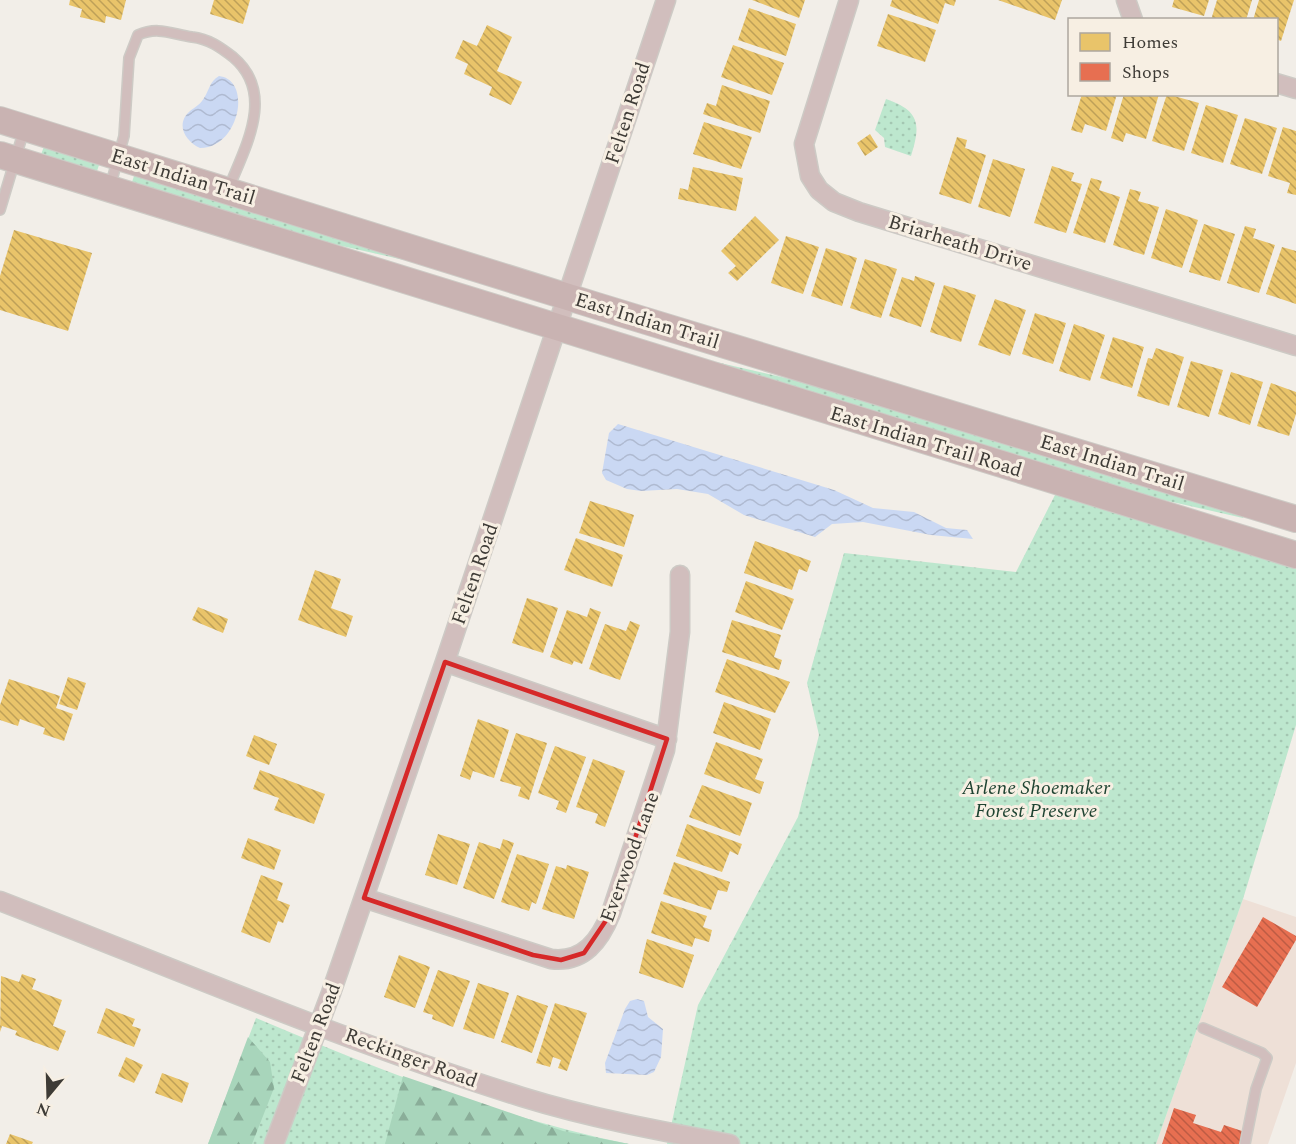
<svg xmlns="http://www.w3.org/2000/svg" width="1296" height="1144" font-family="Spectral,serif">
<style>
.commercial{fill:#eee0d7}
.grass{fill:url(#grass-dots)}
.forest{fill:url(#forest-firs)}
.water{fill:url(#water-waves)}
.homes{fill:url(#homes-back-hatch)}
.shops{fill:url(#shops-back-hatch)}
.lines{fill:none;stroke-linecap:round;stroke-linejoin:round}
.lane-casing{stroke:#cdcac5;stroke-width:12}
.street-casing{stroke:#cdcac5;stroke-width:21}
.secondary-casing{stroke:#cdcac5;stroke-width:28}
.lane{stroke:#d1bebd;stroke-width:9}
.street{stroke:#d1bebd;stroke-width:18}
.secondary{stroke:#c9b3b2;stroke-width:26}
.marked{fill:none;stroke:#d62828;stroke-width:4.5;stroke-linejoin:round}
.labels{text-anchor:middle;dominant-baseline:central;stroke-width:6;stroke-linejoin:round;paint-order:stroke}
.street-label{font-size:20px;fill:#3e3b36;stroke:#f7efe3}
.park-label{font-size:20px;font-style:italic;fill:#1e4331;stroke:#f7efe3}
</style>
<defs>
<pattern id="grass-dots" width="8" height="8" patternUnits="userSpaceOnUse" patternTransform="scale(1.5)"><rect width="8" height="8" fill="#bde7ce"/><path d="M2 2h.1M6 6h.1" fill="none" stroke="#a4c7b2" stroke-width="1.8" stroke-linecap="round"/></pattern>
<pattern id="forest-firs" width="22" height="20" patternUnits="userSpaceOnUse" patternTransform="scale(1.5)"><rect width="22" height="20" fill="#a8d5bb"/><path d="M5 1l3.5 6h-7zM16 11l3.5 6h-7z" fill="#8aae99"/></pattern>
<pattern id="water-waves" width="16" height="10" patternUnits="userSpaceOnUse" patternTransform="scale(1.5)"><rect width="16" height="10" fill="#cad8f3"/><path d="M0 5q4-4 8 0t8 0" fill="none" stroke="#afbad1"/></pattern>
<pattern id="homes-back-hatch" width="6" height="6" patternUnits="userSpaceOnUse" patternTransform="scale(1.5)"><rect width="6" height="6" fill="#e9c46a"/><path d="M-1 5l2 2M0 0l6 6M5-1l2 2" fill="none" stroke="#bea058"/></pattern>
<pattern id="shops-back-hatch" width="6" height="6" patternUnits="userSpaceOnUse" patternTransform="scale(1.5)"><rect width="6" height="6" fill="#e76f51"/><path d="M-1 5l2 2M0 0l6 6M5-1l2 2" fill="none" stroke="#bd5c44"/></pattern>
</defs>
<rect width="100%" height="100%" fill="#f2eee8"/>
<path class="commercial" d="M1243 899 1296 917V1063L1268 1144H1156Z"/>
<path class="grass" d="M886 99C920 111 921 124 911 156L885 147 884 138 875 130Z
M45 144 100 162 96 174 40 157Z
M135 173 405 257 404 260 289 234 131 185Z
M716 362 833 389 1244 515 1243 518 1115 489 714 367Z
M1056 493 1296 566V725L1243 899 1156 1144H667L698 1005 798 817 819 735 807 683 844 553 1016 572Z
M256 1018C376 1069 501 1118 629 1144H208Z"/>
<path class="forest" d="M248 1037 270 1062 274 1088 252 1144H208Z
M403 1076 563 1131 629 1144H385Z"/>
<path class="water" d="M219 76C253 80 239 148 200 148 185 141 175 124 190 111 195 107 201 104 204 98 210 89 209 82 219 76Z
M618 424 834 490 873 508 914 512 946 528 967 530 973 539 931 535 863 522 832 524 815 537 744 515 708 494 677 489 641 491 627 489 606 480 602 473 609 433Z
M637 999 644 1001 648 1017 663 1029 661 1057 654 1072 647 1075 606 1073 605 1063 625 1009 630 1001Z"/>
<path class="homes" d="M70 0H126L121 20 106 16 105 23 80 17 82 9 69 5Z
M214 0H250L243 24 210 14Z
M752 0H805L799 18Z
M892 0H956L954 6 945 3 938 24 890 6Z
M998 0H1062L1055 20Z
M1174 0H1209L1204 16 1172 7Z
M1217 0H1252L1246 20H1211Z
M1259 0H1294L1281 41 1276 39V20H1253Z
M749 8 796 24 786 56 738 40Z
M888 14 936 30 925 62 877 46Z
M487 25 512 37 497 71 522 82 511 105 489 95 492 87 464 74 468 64 455 58 463 40 477 46Z
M733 45 784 63 772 95 721 77Z
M722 85 770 101 760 133 703 114 707 103 716 106Z
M1082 94H1117L1106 131 1085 124 1082 133 1071 130Z
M1124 94H1159L1146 139 1126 133 1123 142 1111 138Z
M1167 94 1199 103 1184 151 1152 141Z
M1206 105 1238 115 1223 163 1191 153Z
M1245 118 1277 128 1262 174 1230 164Z
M704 122 752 137 741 169 693 154Z
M1283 127 1296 131V195L1287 193 1290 183 1268 176Z
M870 134 878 147 865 156 857 143Z
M957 137 967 140 965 148 986 155 971 204 939 194Z
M993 159 1025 169 1010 217 978 207Z
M1052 166 1074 173 1071 181 1082 184 1066 233 1034 223Z
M693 167 743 178 736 211 678 199 680 188 688 190Z
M1091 178 1102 181 1099 190 1120 197 1105 243 1073 233Z
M1130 189 1141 192 1138 201 1159 207 1144 255 1113 245Z
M1166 209 1198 220 1182 268 1151 258Z
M755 216 779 240 737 281 728 273 736 266 721 251Z
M1204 224 1235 234 1220 281 1189 272Z
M1245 226 1256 229 1253 238 1275 245 1259 293 1227 283Z
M14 230 92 253 68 331 0 310V276Z
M786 236 819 247 803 294 771 283Z
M1282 247 1296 251V304L1266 294Z
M826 248 857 258 842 306 811 296Z
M865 259 897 269 881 318 850 308Z
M915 276 935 283 921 327 889 316 902 277 914 281Z
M944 285 976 295 961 342 930 332Z
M995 299 1026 310 1010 356 978 345Z
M1035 313 1066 323 1053 364 1022 354Z
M1074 324 1105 335 1090 381 1059 371Z
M1113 337 1144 347 1132 388 1100 378Z
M1156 348 1184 357 1169 406 1137 396 1148 358 1152 359Z
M1191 361 1223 370 1209 417 1177 407Z
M1231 372 1263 382 1250 425 1218 414Z
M1271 383 1296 392V414L1289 436 1257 426Z
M590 501 634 515 624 547 579 533Z
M576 538 623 555 612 587 564 570Z
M755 541 811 561 807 572 799 569 792 590 744 573Z
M315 570 341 579 331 608 353 616 346 637 298 620Z
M746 581 794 599 782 630 735 612Z
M527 598 558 608 543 653 512 643Z
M198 607 228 619 223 633 192 620Z
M590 608 601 612 582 664 574 661 572 665 550 657 567 610 587 617Z
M732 620 781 635 774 657 782 660 779 670 722 652Z
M630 621 640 625 620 680 589 669 605 624 626 631Z
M727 659 790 682 775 713 715 692Z
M68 677 86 683 77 710 59 704Z
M9 679 60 696 56 708 73 714 64 741 43 734 45 728 20 719 18 726 0 720V705Z
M724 702 771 719 760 750 713 733Z
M478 719 509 730 494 778 473 771 470 780 460 776Z
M516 733 547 743 529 800 518 796 521 787 500 781Z
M254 735 277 744 269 765 246 756Z
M716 742 763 759 755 779 764 782 760 794 704 774Z
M555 746 586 757 566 813 556 809 559 801 538 793Z
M593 759 625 771 605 827 595 823 598 814 576 807Z
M260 770 325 794 314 824 274 810 279 798 253 789Z
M702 785 752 803 740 836 689 817Z
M687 824 742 844 738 855 730 851 722 872 676 856Z
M438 834 470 844 457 885 425 875Z
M248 838 281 850 274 870 241 858Z
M503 839 514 843 494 899 463 888 479 842 500 849Z
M517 854 549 864 536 904 532 902 529 911 501 902Z
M674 862 730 882 727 892 718 890 711 910 663 894Z
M567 865 589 872 574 919 542 909 556 866 566 869Z
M261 875 283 883 277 900 290 905 283 923 278 921 270 943 241 932Z
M661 901 707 916 703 927 712 930 709 942 695 938 692 947 651 933Z
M647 939 694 955 683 988 639 973Z
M399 955 430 967 415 1008 384 997Z
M438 970 470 981 453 1027 432 1019 433 1015 423 1012Z
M22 974 36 979 32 989 62 1000 53 1026 66 1031 58 1051 15 1035 17 1031 2 1026 0 1032 1 976 19 982Z
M478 983 509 993 494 1039 463 1029Z
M517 995 548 1006 532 1053 501 1042Z
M555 1003 587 1013 567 1071 558 1068 561 1060 553 1057 550 1067 536 1063Z
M106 1008 135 1019 132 1026 141 1029 134 1047 97 1033Z
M126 1057 143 1065 134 1083 118 1076Z
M162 1073 189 1083 182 1103 155 1093Z
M10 1134 33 1142 32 1144H6Z"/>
<path class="shops" d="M1263 917 1296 936V940L1257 1007 1222 987Z
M1174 1108 1196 1115 1193 1123 1221 1132 1224 1125 1245 1132 1241 1144H1162Z"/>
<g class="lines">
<defs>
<path id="lane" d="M110 187 124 136 129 58 138 35C158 26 172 34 192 37 209 39 220 47 233 57 277 94 244 149 228 190
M0 210 24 130
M1203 1028 1262 1053 1267 1058 1256 1089 1245 1144"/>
<path id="street" d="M849 0 804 144 810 176 819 190 834 202 859 212 1296 346
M1126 0 1133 20
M1276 83 1296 89
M445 662 667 739
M364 898 551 959C584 963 600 940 611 913L665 750 680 632V575
M0 901C173 968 345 1042 522 1097 590 1118 660 1131 730 1144
M274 1144 331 993 445 662 666 0"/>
<path id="secondary" d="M0 120 597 306 1296 519
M0 155 1296 555"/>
</defs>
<use href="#lane" class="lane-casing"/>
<use href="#street" class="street-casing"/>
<use href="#secondary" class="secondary-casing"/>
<use href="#lane" class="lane"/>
<use href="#street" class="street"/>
<use href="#secondary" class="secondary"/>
</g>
<path class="marked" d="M445 662 667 739 611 913 584 953 561 960 533 955 364 898Z"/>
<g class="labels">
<g class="street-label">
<text transform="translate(628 113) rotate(-72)">Felten Road</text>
<text transform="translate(183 177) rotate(17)">East Indian Trail</text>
<text transform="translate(960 243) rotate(17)">Briarheath Drive</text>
<text transform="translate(647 321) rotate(17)">East Indian Trail</text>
<text transform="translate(926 442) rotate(17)">East Indian Trail Road</text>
<text transform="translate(1112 463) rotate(17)">East Indian Trail</text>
<text transform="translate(475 574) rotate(-71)">Felten Road</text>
<text transform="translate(630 857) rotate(-70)">Everwood Lane</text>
<text transform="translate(316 1033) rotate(-69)">Felten Road</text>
<text transform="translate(411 1058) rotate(20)">Reckinger Road</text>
</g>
<g class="park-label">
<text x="1036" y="788">Arlene Shoemaker<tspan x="1036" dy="23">Forest Preserve</tspan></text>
</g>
</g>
<rect x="1068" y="18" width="210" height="78" fill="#f7efe3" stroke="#ada79e" stroke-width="1.5"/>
<rect x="1080" y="33" width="30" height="18" fill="#e9c46a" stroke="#ada79e" stroke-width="1.5"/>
<text x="1122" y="48" font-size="18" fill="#3e3b36">Homes</text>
<rect x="1080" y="63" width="30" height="18" fill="#e76f51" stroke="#ada79e" stroke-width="1.5"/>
<text x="1122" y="78" font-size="18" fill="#3e3b36">Shops</text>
<g transform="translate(48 1096) rotate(199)" stroke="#f7efe3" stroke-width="4.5" paint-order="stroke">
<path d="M0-4.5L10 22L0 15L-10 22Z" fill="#3e3b36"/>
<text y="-9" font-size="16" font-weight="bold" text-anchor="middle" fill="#3e3b36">N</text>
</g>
</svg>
